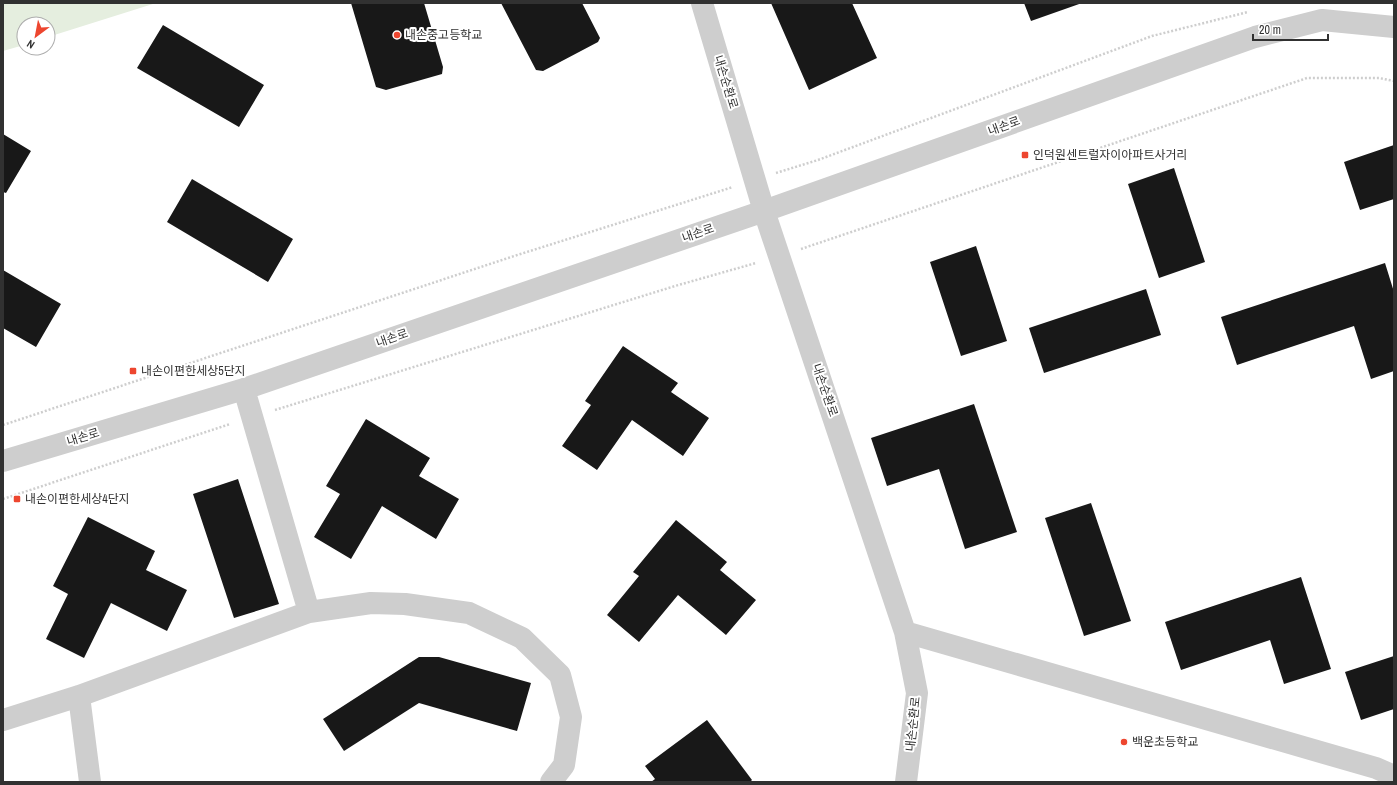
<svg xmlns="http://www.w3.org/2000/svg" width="1397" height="785" font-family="'Archivo Narrow','Noto Sans KR',sans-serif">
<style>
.green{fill:#e5eedf}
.building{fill:#181818}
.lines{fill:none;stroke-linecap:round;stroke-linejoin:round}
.path{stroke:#cecece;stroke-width:2.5;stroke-dasharray:2 2;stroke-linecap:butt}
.minor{stroke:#cecece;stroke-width:22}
.poi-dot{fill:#ed462f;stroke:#fff;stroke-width:1.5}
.labels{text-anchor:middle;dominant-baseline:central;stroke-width:4;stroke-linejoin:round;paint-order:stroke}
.poi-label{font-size:12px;fill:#313131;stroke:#fff;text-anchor:start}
.street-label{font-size:12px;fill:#313131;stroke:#fff}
</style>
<rect width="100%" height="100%" fill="#fff"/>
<path class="green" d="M3 3H156L48 37V24H24V45L3 51Z"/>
<path class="building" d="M351 3H424L443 67 442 74 386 90 376 87Z
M501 3H582L600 38 598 42 543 71 536 70Z
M771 3H852L877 58 809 90Z
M1024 3H1082L1031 21Z
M163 25 264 85 239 127 137 68Z
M3 134 31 151 6 193 3 192Z
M1394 145V199L1360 210 1344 162Z
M1174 168 1205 262 1159 278 1128 184Z
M192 179 293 239 268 282 167 222Z
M976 246 1007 341 961 356 930 262Z
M1385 263 1394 292V371L1371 379 1354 326 1237 365 1221 317Z
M3 270 61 304 36 347 3 328Z
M1146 289 1161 335 1044 373 1029 328Z
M623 346 678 383 671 392 709 418 683 456 632 420 597 470 562 446 591 405 585 401Z
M974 404 1017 532 965 549 939 469 887 486 871 438Z
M366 419 430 458 419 476 459 499 436 539 382 506 351 559 314 537 340 494 326 486Z
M238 479 279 604 234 618 193 494Z
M1091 503 1131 621 1084 636 1045 518Z
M88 517 155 551 146 570 187 590 167 631 111 603 84 658 46 639 68 594 53 586Z
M676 520 727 562 720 570 756 600 726 635 678 595 639 642 607 615 639 576 633 572Z
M1301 577 1331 669 1284 684 1270 640 1181 670 1165 622Z
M1394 656V709L1361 720 1345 672Z
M419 657H439L531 683 517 731 419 703 344 751 323 719Z
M707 720 752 780 750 782H651L655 779 645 766Z"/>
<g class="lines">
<path class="path" d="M776 173 818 160 1152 36 1248 12
M801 249 1307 78H1379L1394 81
M275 410 675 286 756 263
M3 425 511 257 733 187
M3 499 230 424"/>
<path class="minor" d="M702 3 764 211 905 632 917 693 906 782
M244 389 309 612
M3 461 244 389 764 211 1255 37 1322 20 1394 27
M905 632 1376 768 1394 776
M79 696 90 782
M3 720 79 696 309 612 371 603 405 604 469 613 522 638 560 675 571 717 564 765 551 782"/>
</g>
<g class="poi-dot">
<circle cx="397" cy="35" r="4"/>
<rect x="1021" y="151" width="8" height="8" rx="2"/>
<rect x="129" y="367" width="8" height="8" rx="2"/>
<rect x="13" y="495" width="8" height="8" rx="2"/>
<circle cx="1124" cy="742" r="4"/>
</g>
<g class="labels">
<g class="poi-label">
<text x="405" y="35">내손중고등학교</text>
<text x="1033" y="155">인덕원센트럴자이아파트사거리</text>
<text x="141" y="371">내손이편한세상5단지</text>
<text x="25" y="499">내손이편한세상4단지</text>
<text x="1132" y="742">백운초등학교</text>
</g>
<g class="street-label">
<text transform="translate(726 82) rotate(73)">내손순환로</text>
<text transform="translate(1004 126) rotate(-20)">내손로</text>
<text transform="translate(698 233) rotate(-19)">내손로</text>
<text transform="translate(392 338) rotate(-19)">내손로</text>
<text transform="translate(825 390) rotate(71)">내손순환로</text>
<text transform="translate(83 437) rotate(-17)">내손로</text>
<text transform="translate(913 724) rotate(-84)">내손순환로</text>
</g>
</g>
<rect width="1397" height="785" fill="none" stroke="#313131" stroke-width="8"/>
<g transform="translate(36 36) rotate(212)"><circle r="19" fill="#ffffff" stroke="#adadad"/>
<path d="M0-3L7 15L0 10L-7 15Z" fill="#ed462f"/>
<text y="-6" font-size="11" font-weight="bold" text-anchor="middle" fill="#313131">N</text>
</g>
<path d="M1253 34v6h75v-6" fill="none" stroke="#313131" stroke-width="2"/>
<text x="1259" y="34" font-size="12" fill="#313131" stroke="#ffffff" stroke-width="3" paint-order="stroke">20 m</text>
</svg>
